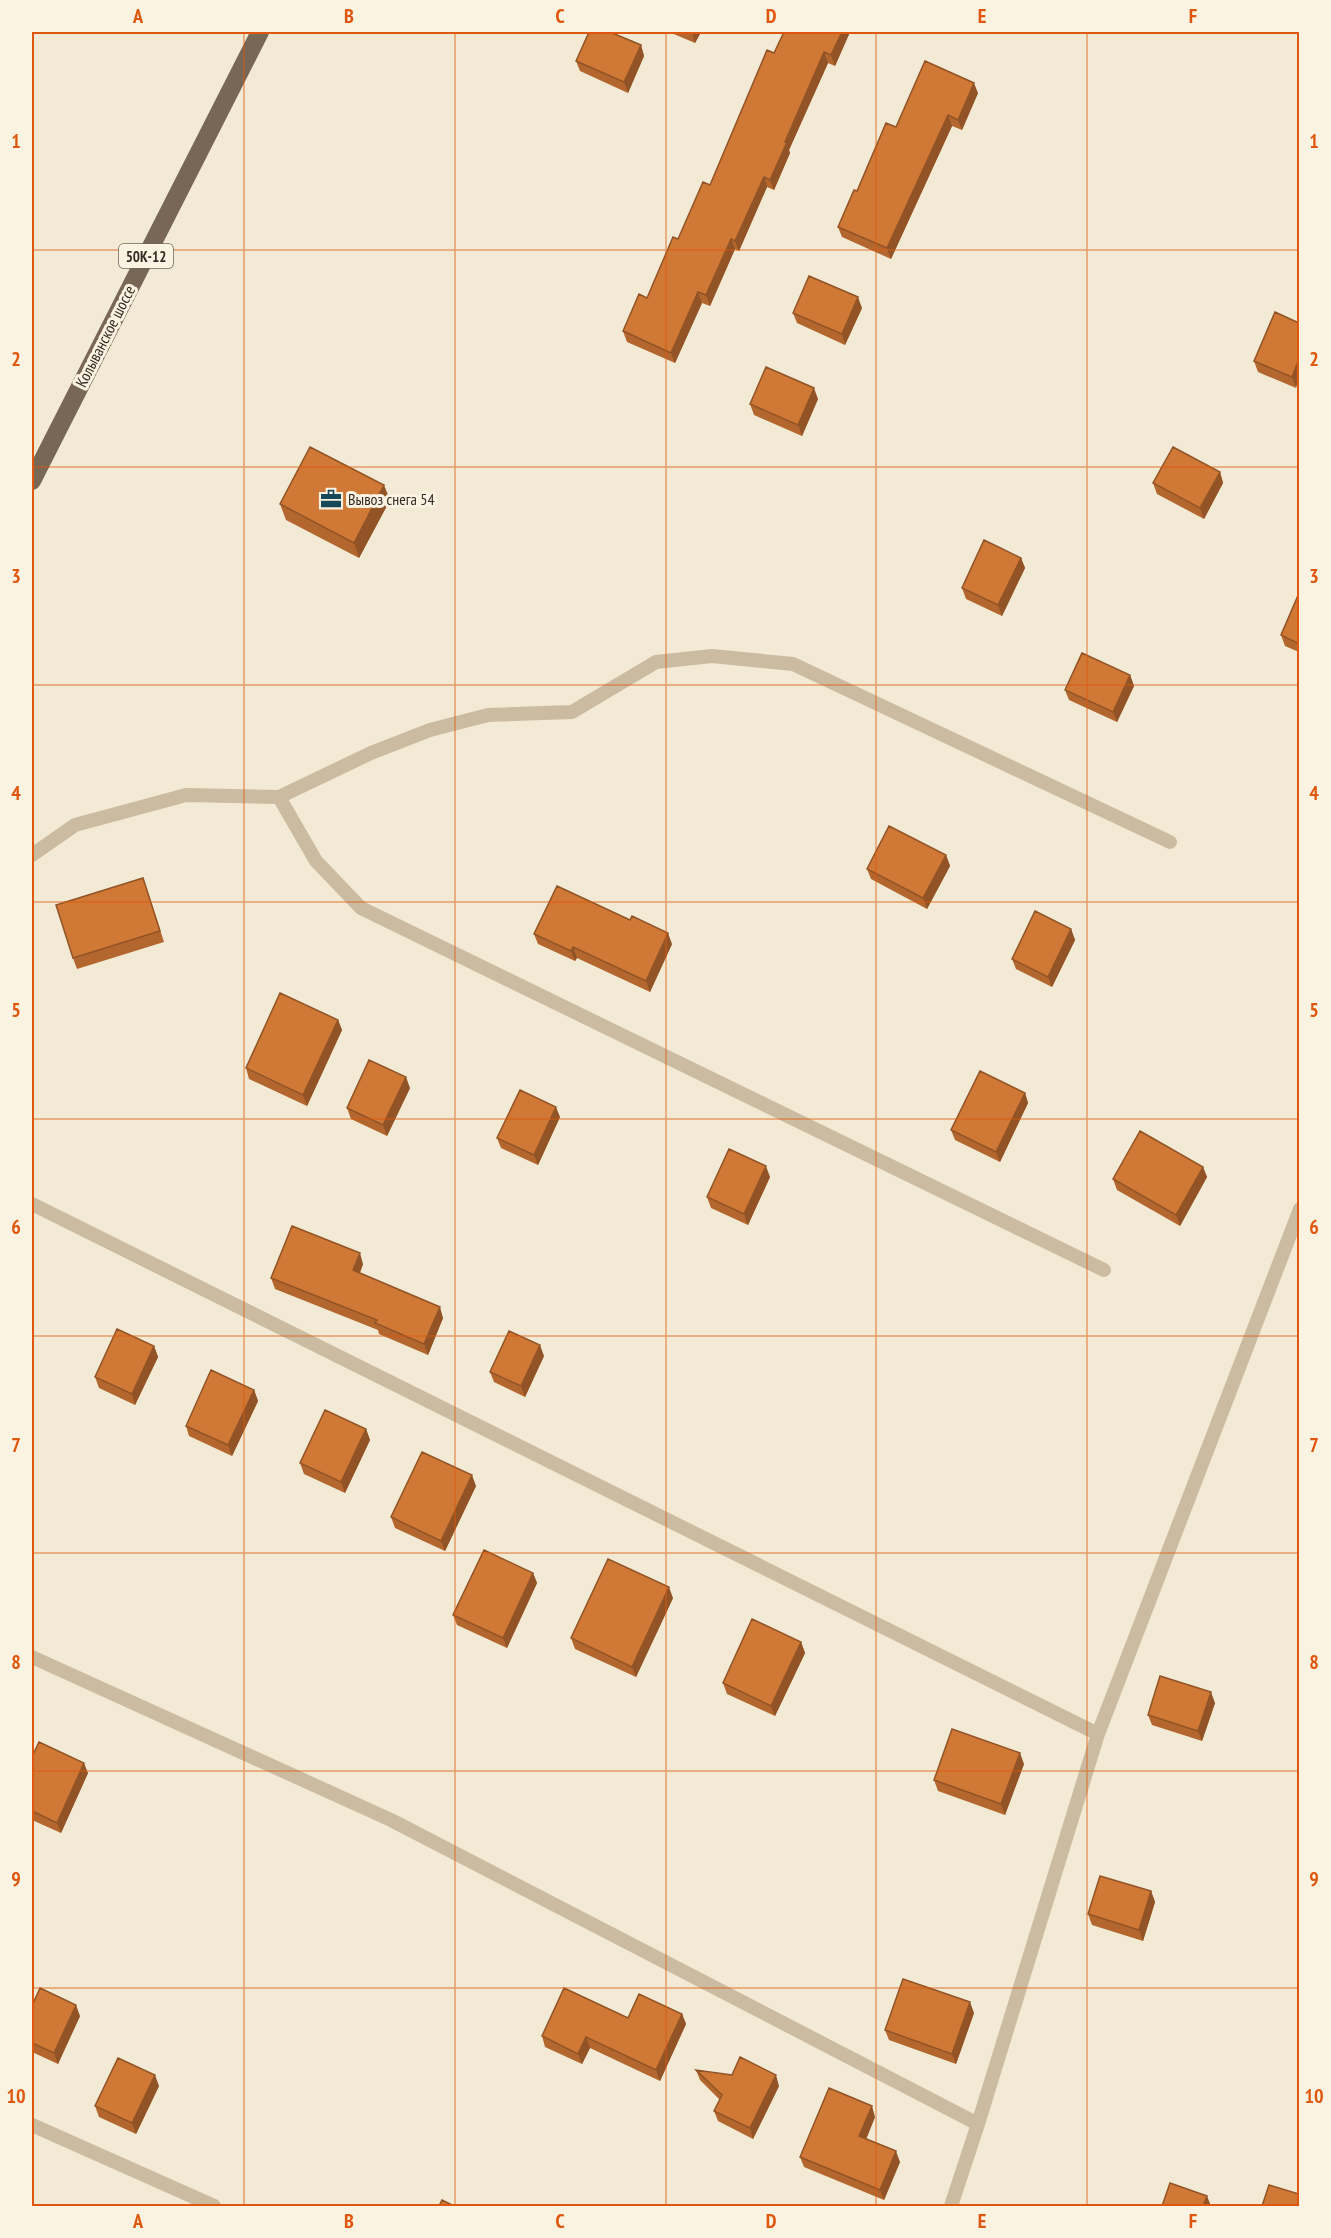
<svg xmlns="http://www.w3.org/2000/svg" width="1331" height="2238" font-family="'PT Sans Narrow',sans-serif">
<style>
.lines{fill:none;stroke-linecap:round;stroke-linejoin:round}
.lane{stroke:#cbbca1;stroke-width:14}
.primary{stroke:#786754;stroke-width:18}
.wall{fill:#b3672e}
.shaded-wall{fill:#925426}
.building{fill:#d07836;stroke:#925426;stroke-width:1.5}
.grid{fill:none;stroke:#df570d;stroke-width:1.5;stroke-opacity:0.55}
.labels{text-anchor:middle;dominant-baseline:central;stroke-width:6;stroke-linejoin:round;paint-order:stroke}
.shield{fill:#faf3e1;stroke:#6f685d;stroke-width:1.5}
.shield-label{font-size:15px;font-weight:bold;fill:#342c24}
.street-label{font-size:16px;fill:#342c24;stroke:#faf3e1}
.poi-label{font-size:16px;fill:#342c24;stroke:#faf3e1;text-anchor:start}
.neatline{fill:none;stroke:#df570d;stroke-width:2}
.grid-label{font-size:20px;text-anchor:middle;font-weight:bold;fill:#df570d}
</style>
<rect width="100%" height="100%" fill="#f2ead5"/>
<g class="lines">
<path class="lane" d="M279 797 371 753 430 730 488 715 572 712 656 662 712 656 793 664 1170 842
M32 855 75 825 186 795 279 797 316 861 361 908 1104 1270
M32 1204 1098 1734
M32 1657 391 1820 978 2124
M32 2125 214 2206
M951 2206 978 2124 1098 1734 1300 1209"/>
<path class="primary" d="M32 481 260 32"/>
</g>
<path class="wall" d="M669 32H701L695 43Z
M850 32 835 66 828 63 789 150 790 153 774 190 767 187 739 251 735 249 710 306 702 303 675 363 627 342 623 331 647 298 710 185 774 53Z
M641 45 644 56 628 93 580 71 576 61Z
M978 93 962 130 952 126 891 259 842 237 838 227 857 191 896 127Z
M862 308 845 345 797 323 793 313Z
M1275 312 1296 388 1258 372 1254 361Z
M818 399 802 436 754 415 750 404Z
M1220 472 1223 483 1204 519 1157 494 1153 483Z
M390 500 359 558 286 520 280 504Z
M1021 558 1025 568 1002 616 966 599 962 588Z
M1299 593V652L1285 646 1281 635Z
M1130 675 1134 686 1117 722 1069 700 1065 690Z
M946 855 950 866 927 909 871 879 867 869Z
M147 889 164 942 77 969 73 958Z
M1071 929 1075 940 1052 987 1016 969 1012 959Z
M534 934 672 944 650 992 577 958 575 961 538 944Z
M338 1020 342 1030 307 1106 249 1079 246 1068Z
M410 1088 387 1136 351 1119 347 1108Z
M1025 1093 1028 1103 1000 1162 955 1140 951 1130Z
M560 1117 538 1165 501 1148 497 1138Z
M1203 1167 1207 1177 1180 1226 1117 1190 1113 1179Z
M770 1177 748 1225 711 1208 707 1197Z
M363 1264 360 1273 443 1318 428 1355 379 1334 378 1330 275 1289 271 1278Z
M154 1346 158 1357 135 1405 99 1388 95 1377Z
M544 1356 525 1397 494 1382 490 1372Z
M254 1390 258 1401 232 1456 189 1436 186 1426Z
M366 1429 370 1440 345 1493 304 1474 300 1463Z
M476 1486 445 1551 395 1528 391 1517Z
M533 1573 537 1583 507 1648 457 1625 453 1615Z
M673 1598 636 1677 575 1649 571 1638Z
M801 1642 805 1653 775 1716 727 1694 723 1683Z
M1215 1703 1202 1741 1152 1725 1148 1715Z
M32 1757 88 1773 61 1833 32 1820Z
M1024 1764 1005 1815 938 1791 934 1780Z
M1151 1891 1155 1902 1143 1941 1092 1925 1088 1914Z
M32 2006 80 2016 58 2064 32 2052Z
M974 2013 956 2064 889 2040 885 2030Z
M682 2014 686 2024 660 2081 590 2048 582 2064 545 2047 542 2036 628 2018Z
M696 2070 779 2086 753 2139 718 2121 714 2111 720 2100 700 2080Z
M159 2086 136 2134 99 2117 95 2106Z
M875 2117 866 2139 900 2162 884 2200 804 2167 800 2157Z"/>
<path class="shaded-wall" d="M692 32H701L695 43 692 33Z
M842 32H850L835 66 831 55Z
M641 45 644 56 628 93 624 82Z
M824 52 828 63 789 150 790 153 774 190 770 180 785 142Z
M974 83 978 93 962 130 958 120Z
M948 115 952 126 891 259 887 248Z
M764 177 767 187 739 251 735 241Z
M731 239 735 249 710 306 706 295Z
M698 292 702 303 675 363 671 353Z
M858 297 862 308 845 345 842 334Z
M1299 359V379L1296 388 1292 377Z
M814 388 818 399 802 436 798 425Z
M1220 472 1223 483 1204 519 1200 508Z
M384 485 390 500 359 558 354 543Z
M1021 558 1025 568 1002 616 998 605Z
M1130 675 1134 686 1117 722 1113 712Z
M946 855 950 866 927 909 923 898Z
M1071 929 1075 940 1052 987 1048 977Z
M668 933 672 944 650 992 646 981Z
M573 947 577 958 575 961 571 951Z
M338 1020 342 1030 307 1106 303 1095Z
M406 1077 410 1088 387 1136 383 1125Z
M1025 1093 1028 1103 1000 1162 996 1152Z
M556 1107 560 1117 538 1165 534 1155Z
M766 1166 770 1177 748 1225 744 1214Z
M1203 1167 1207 1177 1180 1226 1176 1215Z
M360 1253 363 1264 357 1280 353 1270Z
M440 1307 443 1318 428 1355 424 1344Z
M540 1345 544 1356 525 1397 521 1386Z
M154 1346 158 1357 135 1405 132 1394Z
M254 1390 258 1401 232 1456 228 1445Z
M366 1429 370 1440 345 1493 341 1482Z
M472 1475 476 1486 445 1551 441 1541Z
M533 1573 537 1583 507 1648 503 1638Z
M669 1587 673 1598 636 1677 632 1667Z
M801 1642 805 1653 775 1716 771 1706Z
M1211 1692 1215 1703 1202 1741 1198 1731Z
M1020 1753 1024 1764 1005 1815 1001 1804Z
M84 1763 88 1773 61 1833 57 1823Z
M1151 1891 1155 1902 1143 1941 1139 1930Z
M970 2002 974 2013 956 2064 952 2054Z
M76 2005 80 2016 58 2064 54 2053Z
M682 2014 686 2024 660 2081 656 2070Z
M586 2037 590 2048 582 2064 578 2054Z
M155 2075 159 2086 136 2134 132 2123Z
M776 2075 779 2086 753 2139 750 2128Z
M872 2106 875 2117 863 2147 859 2136Z
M896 2151 900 2162 884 2200 880 2190Z
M1207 2196 1211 2206H1203Z"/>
<path class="building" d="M589 32H610L641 45 624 82 576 61Z
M784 32H842L831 55 824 52 785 142H787L770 180 764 177 735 241 731 239 706 295 698 292 671 353 623 331 639 294 647 298 673 237 678 239 703 182 710 185 767 50 774 53Z
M925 61 974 83 958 120 948 115 887 248 838 227 854 190 857 191 886 123 896 127Z
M809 276 858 297 842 334 793 313Z
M1275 312 1299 323V359L1292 377 1254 361Z
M766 367 814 388 798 425 750 404Z
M310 447 384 485 354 543 280 504Z
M1173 447 1220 472 1200 508 1153 483Z
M984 540 1021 558 998 605 962 588Z
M1299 593V644L1281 635Z
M1082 653 1130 675 1113 712 1065 690Z
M889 826 946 855 923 898 867 869Z
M143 878 160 931 73 958 56 905Z
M557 886 630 920 632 916 668 933 646 981 573 947 571 951 534 934Z
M1035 911 1071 929 1048 977 1012 959Z
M280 993 338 1020 303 1095 246 1068Z
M369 1060 406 1077 383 1125 347 1108Z
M980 1071 1025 1093 996 1152 951 1130Z
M520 1090 556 1107 534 1155 497 1138Z
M1140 1131 1203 1167 1176 1215 1113 1179Z
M729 1149 766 1166 744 1214 707 1197Z
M292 1226 360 1253 353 1270 440 1307 424 1344 375 1323 377 1320 271 1278Z
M117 1329 154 1346 132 1394 95 1377Z
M509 1331 540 1345 521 1386 490 1372Z
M211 1370 254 1390 228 1445 186 1426Z
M325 1410 366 1429 341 1482 300 1463Z
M422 1452 472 1475 441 1541 391 1517Z
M484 1550 533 1573 503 1638 453 1615Z
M608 1559 669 1587 632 1667 571 1638Z
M752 1619 801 1642 771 1706 723 1683Z
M1160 1676 1211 1692 1198 1731 1148 1715Z
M952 1729 1020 1753 1001 1804 934 1780Z
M39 1742 84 1763 57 1823 32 1811V1757Z
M1100 1876 1151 1891 1139 1930 1088 1914Z
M903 1979 970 2002 952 2054 885 2030Z
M40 1988 76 2005 54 2053 32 2043V2006Z
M564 1988 628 2018 639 1994 682 2014 656 2070 586 2037 578 2054 542 2036Z
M740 2057 776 2075 750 2128 714 2111 722 2095 696 2070 732 2075Z
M118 2058 155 2075 132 2123 95 2106Z
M829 2088 872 2106 859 2136 896 2151 880 2190 800 2157Z
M1170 2183 1207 2196 1203 2206H1162Z
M1269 2185 1299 2194V2206H1262Z
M442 2200 454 2206H439Z"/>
<path class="grid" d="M244 32V2206M455 32V2206M666 32V2206M876 32V2206M1087 32V2206M32 250H1300M32 467H1300M32 685H1300M32 902H1300M32 1119H1300M32 1336H1300M32 1553H1300M32 1771H1300M32 1988H1300"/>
<defs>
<symbol id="office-bare" viewBox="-9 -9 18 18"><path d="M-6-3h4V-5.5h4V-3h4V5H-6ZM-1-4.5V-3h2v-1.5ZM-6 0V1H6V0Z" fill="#174859" stroke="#faf3e1" stroke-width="2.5" paint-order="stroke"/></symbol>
</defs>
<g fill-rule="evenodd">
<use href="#office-bare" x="316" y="484" width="30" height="30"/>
</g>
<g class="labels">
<rect class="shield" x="119" y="244" width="54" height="24" rx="4.5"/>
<g class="shield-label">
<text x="146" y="256">50К-12</text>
</g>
<g class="street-label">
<text transform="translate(105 336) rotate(-63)">Колыванское шоссе</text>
</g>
<g class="poi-label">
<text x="348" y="499">Вывоз снега 54</text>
</g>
</g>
<rect width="1331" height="2238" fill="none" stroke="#faf3e1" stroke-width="66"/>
<rect x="33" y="33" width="1265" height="2172" class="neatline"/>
<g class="grid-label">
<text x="138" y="23">A</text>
<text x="349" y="23">B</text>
<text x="560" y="23">C</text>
<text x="771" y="23">D</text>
<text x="982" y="23">E</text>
<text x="1193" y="23">F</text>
<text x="16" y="148">1</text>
<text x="1314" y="148">1</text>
<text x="16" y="366">2</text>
<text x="1314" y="366">2</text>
<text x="16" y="583">3</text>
<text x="1314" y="583">3</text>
<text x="16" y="800">4</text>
<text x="1314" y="800">4</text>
<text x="16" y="1017">5</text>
<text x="1314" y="1017">5</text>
<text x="16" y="1234">6</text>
<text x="1314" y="1234">6</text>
<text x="16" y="1452">7</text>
<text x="1314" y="1452">7</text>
<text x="16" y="1669">8</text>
<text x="1314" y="1669">8</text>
<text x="16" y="1886">9</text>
<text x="1314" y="1886">9</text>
<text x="16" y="2103">10</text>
<text x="1314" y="2103">10</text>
<text x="138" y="2228">A</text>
<text x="349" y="2228">B</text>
<text x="560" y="2228">C</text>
<text x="771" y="2228">D</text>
<text x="982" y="2228">E</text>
<text x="1193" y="2228">F</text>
</g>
</svg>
